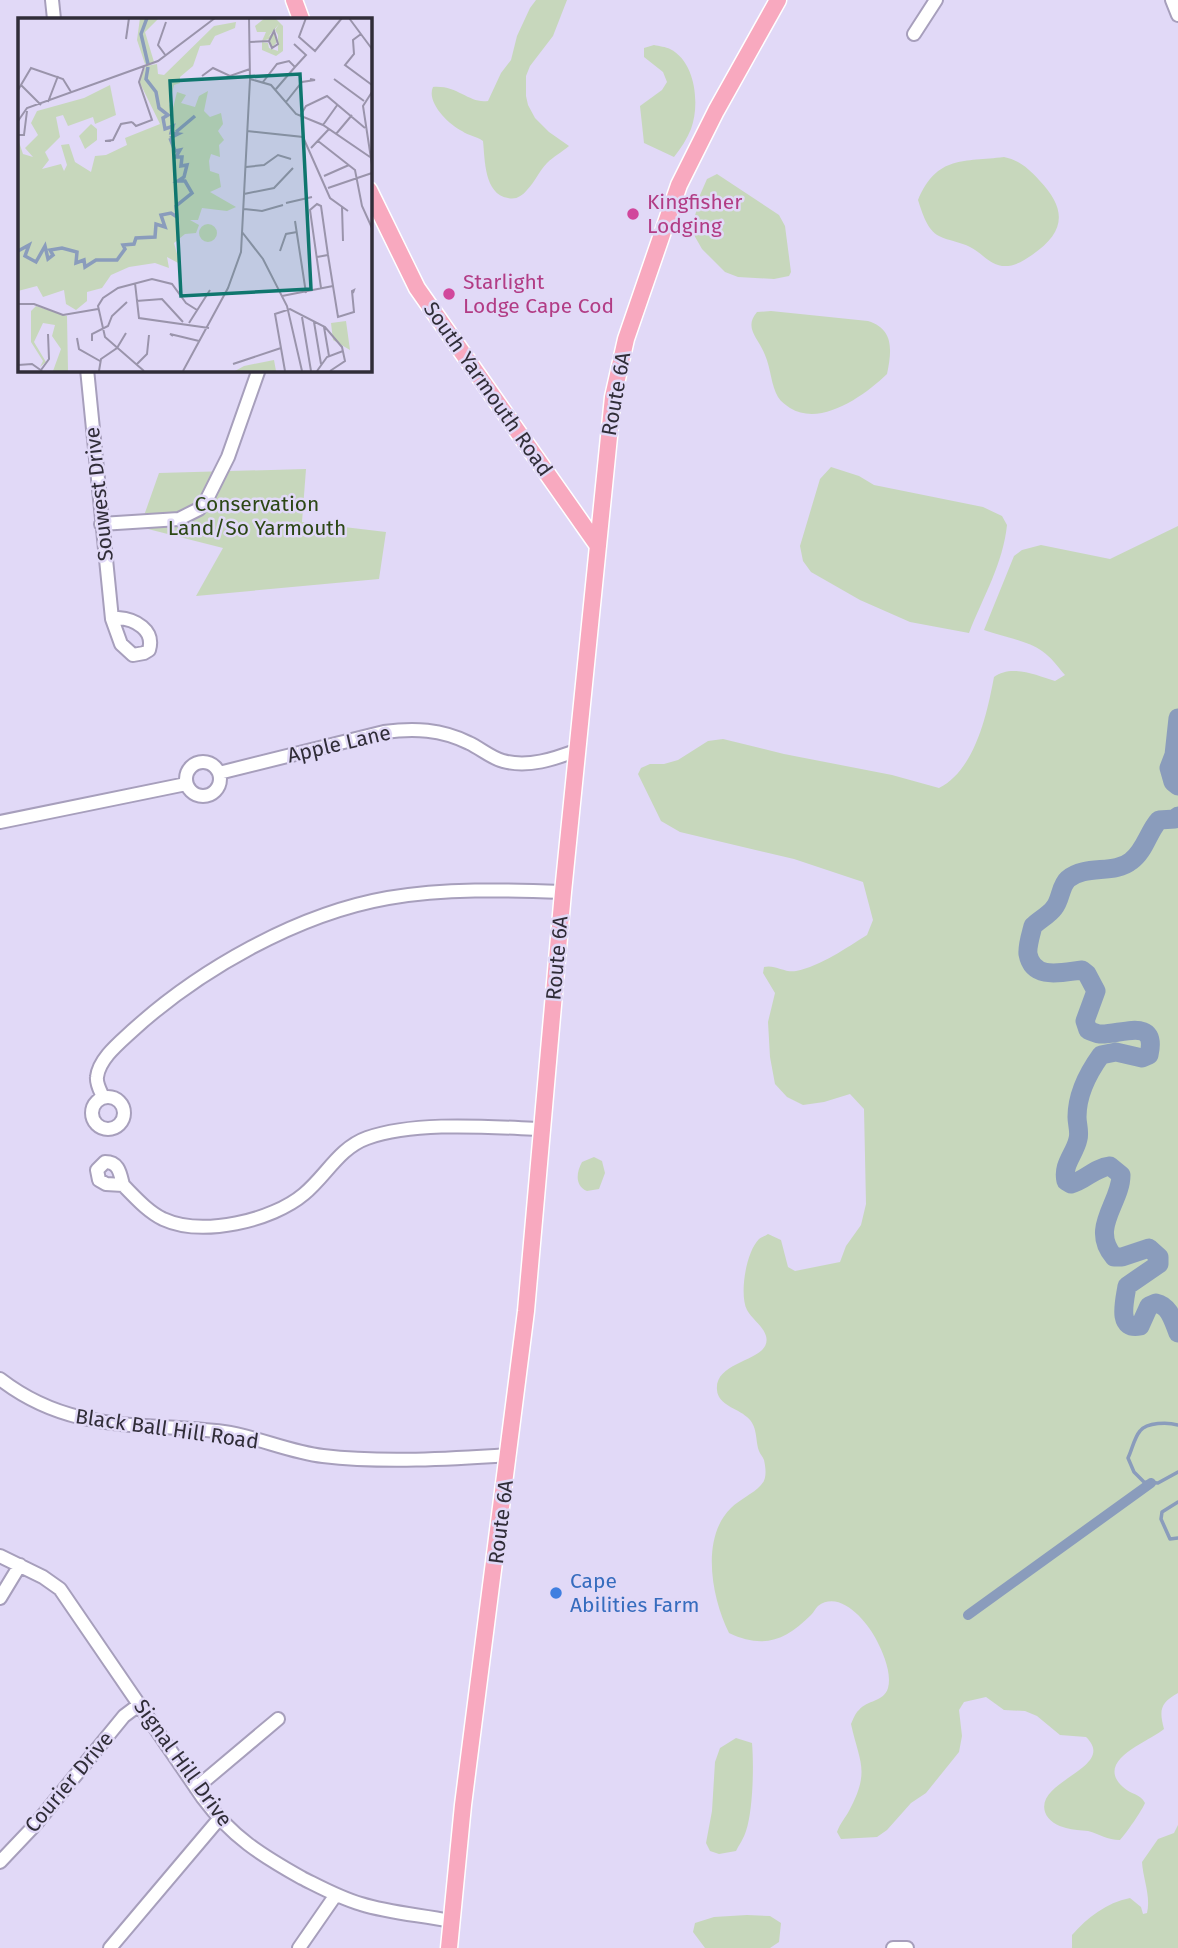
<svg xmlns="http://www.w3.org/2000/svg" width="1178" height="1948" font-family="'Fira Sans',sans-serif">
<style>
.green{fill:#c7d7bc}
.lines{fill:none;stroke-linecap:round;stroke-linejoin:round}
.stream{stroke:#8a9cbc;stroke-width:3.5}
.canal{stroke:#8a9cbc;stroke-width:10}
.river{stroke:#8a9cbc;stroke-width:19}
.minor-casing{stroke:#a79fbc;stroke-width:16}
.major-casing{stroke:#fff;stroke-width:19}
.minor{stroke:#fff;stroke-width:12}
.major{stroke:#f8a9bf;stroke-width:16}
.hotel-dot{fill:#d1479c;stroke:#e1d9f7;stroke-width:2.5}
.shop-dot{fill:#3f7fe0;stroke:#e1d9f7;stroke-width:2.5}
.labels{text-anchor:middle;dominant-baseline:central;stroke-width:5;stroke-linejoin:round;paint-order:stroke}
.hotel-label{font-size:21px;fill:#b23c85;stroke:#e1d9f7;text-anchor:start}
.street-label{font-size:21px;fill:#302d38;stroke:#e1d9f7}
.park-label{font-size:21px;fill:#2c4715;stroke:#e1d9f7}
.shop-label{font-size:21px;fill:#366cbe;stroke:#e1d9f7;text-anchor:start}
.inset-river{fill:none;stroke:#8a9cbc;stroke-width:3.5}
.inset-road{fill:none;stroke:#9a94ab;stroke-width:2}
.view{fill:#0f766e;fill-opacity:0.15;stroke:#0f766e;stroke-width:3.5}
.inset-edge{fill:none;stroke:#302d38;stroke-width:3.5}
</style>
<rect width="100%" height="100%" fill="#e1d9f7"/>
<path class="green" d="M536 0H567L553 36 530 66 526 76V96L528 105 535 118 549 132 569 146C562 152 553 157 547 163 539 171 535 182 527 190 522 196 516 200 508 198 484 194 485 160 483 141 476 136 469 136 462 131 448 124 426 102 433 87 458 85 469 104 488 101L501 73 511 60 517 36 530 8Z
M654 45C659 46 666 47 670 49 696 62 700 105 691 129 687 139 681 148 674 157L644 143 640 106 662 90 667 82 663 72 644 57V48Z
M1004 157C1019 160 1029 169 1039 180 1067 209 1066 232 1032 255 1023 261 1014 267 1002 266 989 264 982 253 970 247 961 242 949 241 939 236 927 230 922 212 918 200 937 155 964 162 1004 157Z
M717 174 779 215 785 226 791 272 789 276 774 279 738 277 725 272 702 249 694 235 695 216 700 195 707 179Z
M771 311 868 321C894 329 892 350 887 374 864 396 821 427 790 408 786 405 781 402 778 397 771 385 771 369 765 355 759 339 743 328 757 312Z
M831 467 859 476 874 485 983 507 1002 516 1007 525C1003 564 983 597 969 633L910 622 860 600 811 572 803 561 800 546 820 479Z
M306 469 302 522 386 532 379 579 196 596 223 548 140 527 159 473Z
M1178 526V1693C1160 1703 1159 1710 1164 1729 1151 1741 1093 1760 1123 1787 1131 1795 1140 1793 1145 1803 1143 1809 1125 1835 1120 1840 1107 1840 1100 1834 1088 1831 1081 1830 1073 1830 1066 1828 1058 1826 1048 1821 1045 1812 1035 1780 1118 1768 1086 1737L1060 1735 1037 1716 1025 1711 1004 1710 986 1697 964 1702 959 1710 962 1736 959 1752 926 1793 911 1803 887 1830 877 1837 841 1839 837 1832C840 1823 847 1816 851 1807 870 1770 859 1761 851 1724 853 1720 855 1713 859 1710 867 1700 884 1702 888 1688 892 1673 883 1653 877 1641 868 1623 841 1589 818 1606 815 1609 814 1612 811 1615 785 1641 763 1649 729 1633 712 1599 700 1538 731 1508 740 1499 753 1494 761 1485 767 1479 766 1469 764 1460 763 1457 760 1454 759 1451 755 1439 758 1426 747 1417 737 1408 718 1405 717 1390 714 1359 773 1362 766 1336 763 1326 752 1319 747 1310 739 1294 746 1252 759 1239 760 1238 767 1235 768 1234L781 1240 788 1267 795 1271 840 1262 846 1246 861 1225 866 1204 864 1109 850 1094 824 1102 803 1105 787 1097 775 1084 770 1057 768 1022 775 993 763 973 764 967C774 964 785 973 796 971 821 966 846 948 867 935L873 920 863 882 794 859 680 832 661 821 638 774 641 768 650 764H664L678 760 708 741 723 739 784 754 892 775 939 788C975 770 987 714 994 677 1011 664 1036 675 1055 681L1065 675C1058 667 1051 657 1042 651 1028 641 1001 636 984 630L1014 556 1022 550 1041 545 1110 559Z
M594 1157 602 1161 605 1173 599 1189 587 1191C575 1186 576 1173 582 1162Z
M736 1738 752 1743C754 1766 753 1810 746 1831 744 1838 739 1845 736 1851L719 1854 710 1851 706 1843 712 1811 715 1762 720 1748Z
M1178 1825V1948H1072V1935C1088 1917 1106 1903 1130 1898L1141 1907 1143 1914 1147 1913C1151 1896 1143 1879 1142 1862L1158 1839 1174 1833Z
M747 1915 770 1916 781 1923 779 1942 770 1948H705L693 1932 695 1923 714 1917Z"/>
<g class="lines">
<path class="stream" d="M1178 1425C1168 1422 1147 1422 1140 1431 1134 1438 1132 1450 1128 1458L1134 1472 1144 1482 1158 1483 1178 1472
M1178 1502 1162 1512 1161 1519 1170 1539 1178 1538"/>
<path class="canal" d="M968 1615 1151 1483"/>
<path class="river" d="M1178 718 1174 755 1169 768 1173 782 1178 786
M1178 816 1175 819 1159 820C1148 832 1145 851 1131 861 1114 875 1086 864 1068 879 1060 886 1061 900 1054 908 1049 915 1039 920 1033 926 1031 934 1027 946 1028 954 1033 981 1063 972 1082 970L1087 974 1096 991 1085 1021 1088 1030C1090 1031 1098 1034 1099 1034 1119 1036 1158 1015 1149 1055L1142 1058 1116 1052 1101 1055C1088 1073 1077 1094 1077 1117 1077 1124 1080 1132 1078 1139 1075 1154 1062 1164 1066 1181L1071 1184C1086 1180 1094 1168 1110 1166L1121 1175C1121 1203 1089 1228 1114 1257H1122L1149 1248 1159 1257V1264L1127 1286C1125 1300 1116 1331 1140 1326L1149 1306 1156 1303C1170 1306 1173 1321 1178 1333"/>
<defs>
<path id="minor" d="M52 0 54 19
M1172 0 1178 15
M914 34 936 0
M87 369 112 619
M101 524 179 519 199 509 207 499 228 457 259 369
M118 618C135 619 155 630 149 650L144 653 133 655 121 644 112 619Z
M186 779a17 17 0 1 1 34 0a17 17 0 1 1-34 0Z
M219 773 384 732C414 728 441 729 469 743 480 748 491 758 503 761 528 768 554 759 578 750
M0 822 186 784
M92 1113a16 16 0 1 1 32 0a16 16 0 1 1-32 0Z
M103 1097C101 1092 96 1084 97 1077 99 1059 119 1043 132 1031 199 970 297 914 388 898 446 888 504 890 563 892
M105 1162C119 1162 120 1173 123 1185L106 1184 99 1180 97 1170Z
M123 1185C135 1197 147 1211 163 1219 202 1237 272 1221 304 1194 326 1176 339 1148 367 1138 415 1121 489 1127 541 1129
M0 1379C71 1434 141 1422 224 1432 258 1437 289 1452 323 1456 382 1463 450 1459 509 1455
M0 1556 43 1577 60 1589 203 1798C232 1837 261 1855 302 1878 322 1888 340 1898 361 1904 390 1913 421 1915 450 1921
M0 1598 20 1565
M196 1788 278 1719
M0 1862 35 1825 124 1716 140 1704
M110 1948 219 1819
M299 1948 335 1896
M893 1948H907"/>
<path id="major" d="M294 0 301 19
M369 190 417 288 598 546
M449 1948 463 1805 526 1311 563 892 613 397 626 339 679 185 716 111 778 0"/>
</defs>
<use href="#minor" class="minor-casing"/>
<use href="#major" class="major-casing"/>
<use href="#minor" class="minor"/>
<use href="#major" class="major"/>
</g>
<g class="hotel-dot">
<circle cx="633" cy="214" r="7"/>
<circle cx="449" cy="294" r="7"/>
</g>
<circle class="shop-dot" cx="556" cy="1593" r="7"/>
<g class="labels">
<g class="hotel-label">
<text x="647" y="202">Kingfisher<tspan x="647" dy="24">Lodging</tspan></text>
<text x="463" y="282">Starlight<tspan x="463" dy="24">Lodge Cape Cod</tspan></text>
</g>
<g class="street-label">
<text transform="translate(488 389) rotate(55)">South Yarmouth Road</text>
<text transform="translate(616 394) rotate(-80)">Route 6A</text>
<text transform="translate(99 494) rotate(-96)">Souwest Drive</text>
<text transform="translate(339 744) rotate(-13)">Apple Lane</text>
<text transform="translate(557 958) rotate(-85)">Route 6A</text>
<text transform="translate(167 1429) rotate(8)">Black Ball Hill Road</text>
<text transform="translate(501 1522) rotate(-83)">Route 6A</text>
<text transform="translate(183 1763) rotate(54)">Signal Hill Drive</text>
<text transform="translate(69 1782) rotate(-50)">Courier Drive</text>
</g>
<g class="park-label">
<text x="257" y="504">Conservation<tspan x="257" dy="24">Land/So Yarmouth</tspan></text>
</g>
<g class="shop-label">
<text x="570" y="1581">Cape<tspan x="570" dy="24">Abilities Farm</tspan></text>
</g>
</g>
<g transform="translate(18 18)">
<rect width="354" height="354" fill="#e1d9f7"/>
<path d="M122 0H141L127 14 136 44 127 46 119 22ZM247 0H257L265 8V33L258 38 244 32V24L250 25 251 30 260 33V17L257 12 261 6 250 19 256 14 259 24 254 30 251 21 244 23 248 14H239L237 8ZM218 4 217 10 197 18 192 27 182 28 175 48 162 59V65L156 67 151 86 155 90 159 74 168 77 163 85 177 89 181 78 190 73 186 93 192 99 203 95 205 106 200 113 206 122 201 127 202 139 193 136 191 143 192 153 201 156 203 169 192 174 218 189 209 193 184 190 180 202H172L181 207 178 215 167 216 156 225 162 246 149 239 151 250 137 245 111 249 93 257 84 270 69 274V283L58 292 48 286 46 272 25 279 19 268 0 273V121L5 136 15 139 7 130 20 117 13 105 19 93 66 80 92 67 98 97 77 106 75 99 50 108 45 97 38 99 42 119 27 134 31 142 24 151 43 146 46 153 49 147 43 127 51 126 57 144 73 154 77 138 88 137 109 127 107 120 142 106 121 63 128 48 139 46 140 56 146 57 196 8ZM73 106 79 111V122L67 131 61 118ZM181 215a9 9 0 1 1 18 0a9 9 0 1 1-18 0ZM18 288 49 298 50 353H35L43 331 34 318 37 307 25 305 16 324 28 344 22 349 25 343 13 324V293ZM328 303 332 332 315 322 313 305ZM256 342 258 353H217L226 348Z" fill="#c7d7bc"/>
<path class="inset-river" d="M129 0 123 16 130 46M130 49 128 61 138 74 141 90 150 97 145 100 147 111 155 108 153 115 160 116 152 120M158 114 177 98M0 233 11 227 7 238 18 244 27 228 30 241 35 237 32 232 44 230 59 234 58 245 66 242 67 249 78 242H99L107 231 105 227 116 226 118 220 137 219 138 206 147 209 143 197 153 195 159 199 158 188 174 175 167 163H160L166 159 169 147 163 148 164 139H158L162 132 157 133 152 120"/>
<path class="inset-road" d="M48 0H69M288 0 281 19 297 33 324 0M331 0 354 31M343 16 335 22 336 36 327 47 354 67M108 21 111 0M231 24 251 23 254 30 260 26 256 13 251 23M276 26 288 37 277 49M148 38 140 27 148 4M184 58 195 50 212 58 232 51M232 61 253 67 278 96 305 107 352 139M316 61 346 83M245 64 259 46 271 43 277 49 258 71M3 67 23 87M0 72 13 50 45 61 53 74M354 74 345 88 354 147M30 84 40 58M268 84 284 64 297 62 292 61M282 98 288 88 309 78 347 110M0 103 9 90 140 43 197 0M114 104 118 108 134 102 121 64 126 49M305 107 320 86M229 113 285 119 312 180 330 193M318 116 334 97M0 117H6L9 93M93 123H87L95 122 103 106 114 104M300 123 337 152 344 188 354 210M293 130 311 111M228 149 246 147 260 137 273 141M306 158 331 147M310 170 354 155M226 176 256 170 275 150M268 185 294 179M324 189 325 223M226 191 244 193 265 187M277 203 288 275M224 214 245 241 269 288 284 353M262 233 268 216 279 214M299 239 310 237 320 299 336 294 334 273 336 272 335 275M117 265 121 300 191 310M303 270 292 192 299 186 303 188 310 237M264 278 315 268M118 283 144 281 165 304M0 286H16L45 297 80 291M0 291V320M284 299 293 353M296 304 303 346M171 305 192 272M306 309 311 338M155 318 152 316 181 323M59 320 61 331 82 343M74 323V316L90 308 94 298 109 284M119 346 129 336 131 317M215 346 263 330M0 347 14 346 24 353M23 352 31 341 30 316M81 353 83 341 99 330 108 315M126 353 87 319 80 288 85 280 100 270 134 261 154 266 168 285 179 292M165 353 210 270 223 234 232 61 231 0M267 353 257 296 272 291 307 309 324 329 327 343 312 353M299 353 309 339 325 333"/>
<path class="view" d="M282 56 293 271 163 278 152 63Z"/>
<rect width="354" height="354" class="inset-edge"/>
</g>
</svg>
